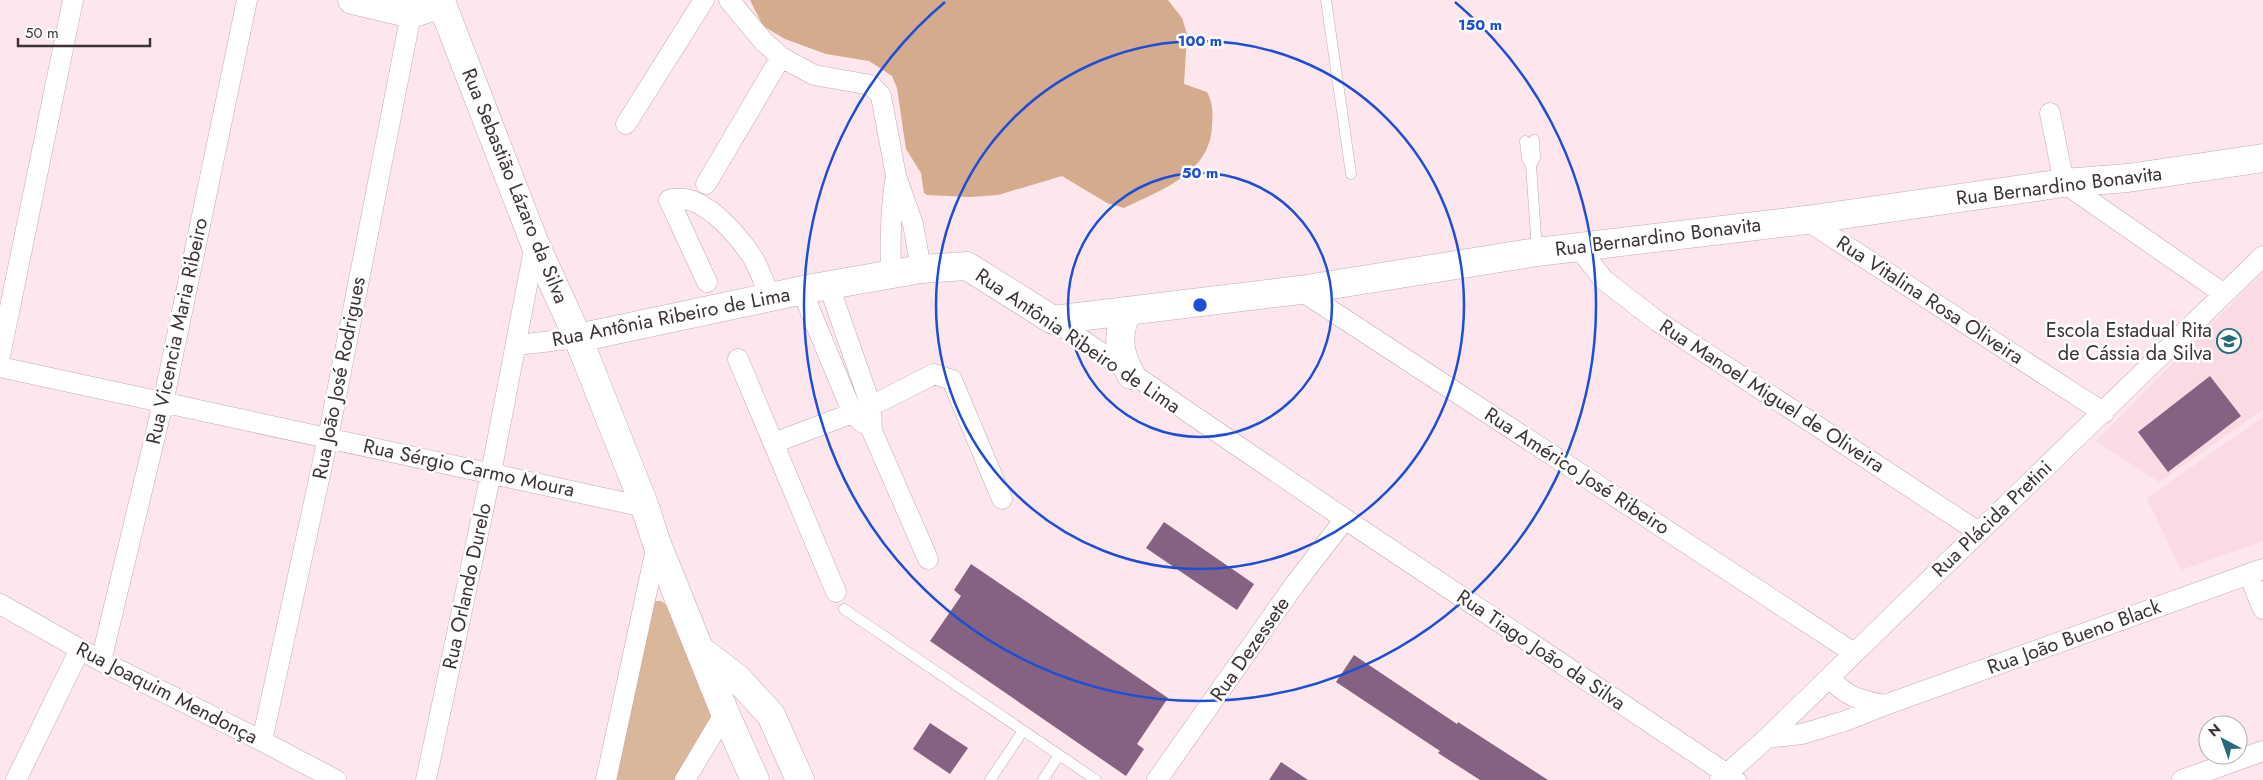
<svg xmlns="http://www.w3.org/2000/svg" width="2263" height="780" font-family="Jost,sans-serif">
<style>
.built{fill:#fadae3}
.green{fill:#dab69a}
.forest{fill:#d4ab8c}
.building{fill:#856282}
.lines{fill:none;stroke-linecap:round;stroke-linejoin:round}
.lane-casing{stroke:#c0aab0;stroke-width:11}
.street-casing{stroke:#c0aab0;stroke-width:21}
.secondary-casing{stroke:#c0aab0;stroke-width:29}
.lane{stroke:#fff;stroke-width:10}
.street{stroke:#fff;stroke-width:20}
.secondary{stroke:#fff;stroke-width:28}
.ring{fill:none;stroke:#1d4ed8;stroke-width:2.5}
.labels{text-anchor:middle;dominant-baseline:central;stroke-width:5;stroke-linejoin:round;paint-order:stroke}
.street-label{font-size:20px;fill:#3c3336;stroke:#fff}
.poi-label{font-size:20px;fill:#3c3336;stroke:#fff;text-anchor:end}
.centre{fill:#1d4ed8;stroke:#fff;stroke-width:2.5}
.ring-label{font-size:15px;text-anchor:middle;font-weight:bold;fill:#1d4ed8;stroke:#fff;stroke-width:5;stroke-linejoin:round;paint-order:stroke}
</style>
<rect width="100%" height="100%" fill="#fde6ec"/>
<path class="built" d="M2263 272V410L2159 482 2096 441Z
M2263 417V541L2181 570 2147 498Z"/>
<path class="green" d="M653 601H661L671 608 714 711 675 780H611Z"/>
<path class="forest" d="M750 0H1168L1182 18 1187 34 1184 84 1207 92C1213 104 1213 112 1212 125 1211 173 1161 190 1124 208L1107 203 1062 176 998 195 970 197 927 195 924 193 921 173 906 149 897 88 892 76 869 61 826 54 785 39 763 26Z"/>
<path class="building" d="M2210 376 2241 416 2168 472 2138 432Z
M1164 522 1254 584 1237 610 1146 548Z
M971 564 1168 698 1137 744 1144 749 1126 776 930 641 961 596 954 590Z
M1354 655 1457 724 1458 722 1548 780H1480L1438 753 1440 751 1336 682Z
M930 723 968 748 950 774 913 749Z
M1281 762 1308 780H1269Z"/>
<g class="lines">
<defs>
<path id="lane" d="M1326 0 1351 174
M1525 141 1527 159 1531 165 1537 251
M1531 165 1535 158 1534 140
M844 609 1096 780
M990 780 1023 731
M1043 780 1059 755"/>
<path id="street" d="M729 0 764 42 781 57 814 75 871 85 881 96 896 176 913 224 921 269
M2050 113 2064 183 2224 294
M626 124 704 0
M706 184 781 57
M1806 220 2104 413
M1578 247 1604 280 1657 321 1977 531
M891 274C890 241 890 209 896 176
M707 282 669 200C701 190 737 234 753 258 760 270 765 285 770 297
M829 286 871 406 872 431 928 559
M1300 290 1854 653
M802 291 853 414 863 423
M1053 320 1345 519 1736 780
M517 345 578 338
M0 356 73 0
M738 359 836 592
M0 367 645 507
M774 443 871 406 934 374 952 380 1002 499
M2249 575 2263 609
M0 604 101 661 262 741 336 780
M101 661 163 403 247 0
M1829 678C1848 697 1858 700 1885 705
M1767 738 1802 734 1845 721 1885 705 2263 569
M262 741 328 438 411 14
M16 780 80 649
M426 780 491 473 535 244
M606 780 657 544
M685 780 725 713
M1157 780 1295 584 1345 519
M1720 780 1767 738 2263 256
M2182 780 2263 751"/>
<path id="secondary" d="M352 0 411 14 442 4 535 244 578 338 645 507 657 544 725 713 755 780
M1127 311C1117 335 1118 352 1131 375
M578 338 813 288 921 269 967 266 1053 320 1300 290 1537 252 1806 220 2064 183 2128 178 2263 158
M700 650 738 679 771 715 800 780"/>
</defs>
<use href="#lane" class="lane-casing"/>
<use href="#street" class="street-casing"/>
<use href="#secondary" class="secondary-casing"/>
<use href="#lane" class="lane"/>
<use href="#street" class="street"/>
<use href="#secondary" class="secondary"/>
</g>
<g class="ring">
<circle cx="1200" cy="305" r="132"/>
<circle cx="1200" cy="305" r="264"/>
<path d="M1455 2A396 396 0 1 1 945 2"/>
</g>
<defs>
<symbol id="school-ring" viewBox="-11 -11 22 22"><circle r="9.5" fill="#fff" stroke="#236c78" stroke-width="1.5"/><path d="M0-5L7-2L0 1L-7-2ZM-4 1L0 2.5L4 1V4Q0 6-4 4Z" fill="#236c78"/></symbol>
</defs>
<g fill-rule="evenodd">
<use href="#school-ring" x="2215" y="327" width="28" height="28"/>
</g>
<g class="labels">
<g class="street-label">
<text transform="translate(515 186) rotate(68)">Rua Sebastião Lázaro da Silva</text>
<text transform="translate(2059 186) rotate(-7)">Rua Bernardino Bonavita</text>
<text transform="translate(1658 237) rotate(-7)">Rua Bernardino Bonavita</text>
<text transform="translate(1930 300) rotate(33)">Rua Vitalina Rosa Oliveira</text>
<text transform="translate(671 317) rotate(-11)">Rua Antônia Ribeiro de Lima</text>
<text transform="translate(177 331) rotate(-78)">Rua Vicencia Maria Ribeiro</text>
<text transform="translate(1078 341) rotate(34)">Rua Antônia Ribeiro de Lima</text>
<text transform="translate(339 378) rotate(-79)">Rua João José Rodrigues</text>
<text transform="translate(1772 396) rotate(33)">Rua Manoel Miguel de Oliveira</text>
<text transform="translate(469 468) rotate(12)">Rua Sérgio Carmo Moura</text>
<text transform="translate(1577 471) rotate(33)">Rua Américo José Ribeiro</text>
<text transform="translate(1992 519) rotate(-44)">Rua Plácida Pretini</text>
<text transform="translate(467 586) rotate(-78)">Rua Orlando Durelo</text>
<text transform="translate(2074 637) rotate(-20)">Rua João Bueno Black</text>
<text transform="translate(1250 649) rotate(-55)">Rua Dezessete</text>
<text transform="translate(1541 650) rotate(34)">Rua Tiago João da Silva</text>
<text transform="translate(167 693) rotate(27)">Rua Joaquim Mendonça</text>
</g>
<g class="poi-label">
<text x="2212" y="330">Escola Estadual Rita<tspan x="2212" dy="23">de Cássia da Silva</tspan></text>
</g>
</g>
<circle cx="1200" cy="305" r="8" class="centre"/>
<g class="ring-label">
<text x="1480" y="30">150 m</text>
<text x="1200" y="46">100 m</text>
<text x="1200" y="178">50 m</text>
</g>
<g transform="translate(2223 740) rotate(319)"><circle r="24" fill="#ffffff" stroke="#b1adaf"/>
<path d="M0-4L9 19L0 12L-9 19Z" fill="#236c78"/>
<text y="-8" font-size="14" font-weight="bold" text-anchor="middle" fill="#3c3336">N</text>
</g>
<path d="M18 38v8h132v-8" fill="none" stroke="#3c3336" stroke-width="2.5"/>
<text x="25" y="38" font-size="15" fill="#3c3336" stroke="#ffffff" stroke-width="4" paint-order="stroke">50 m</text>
</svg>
